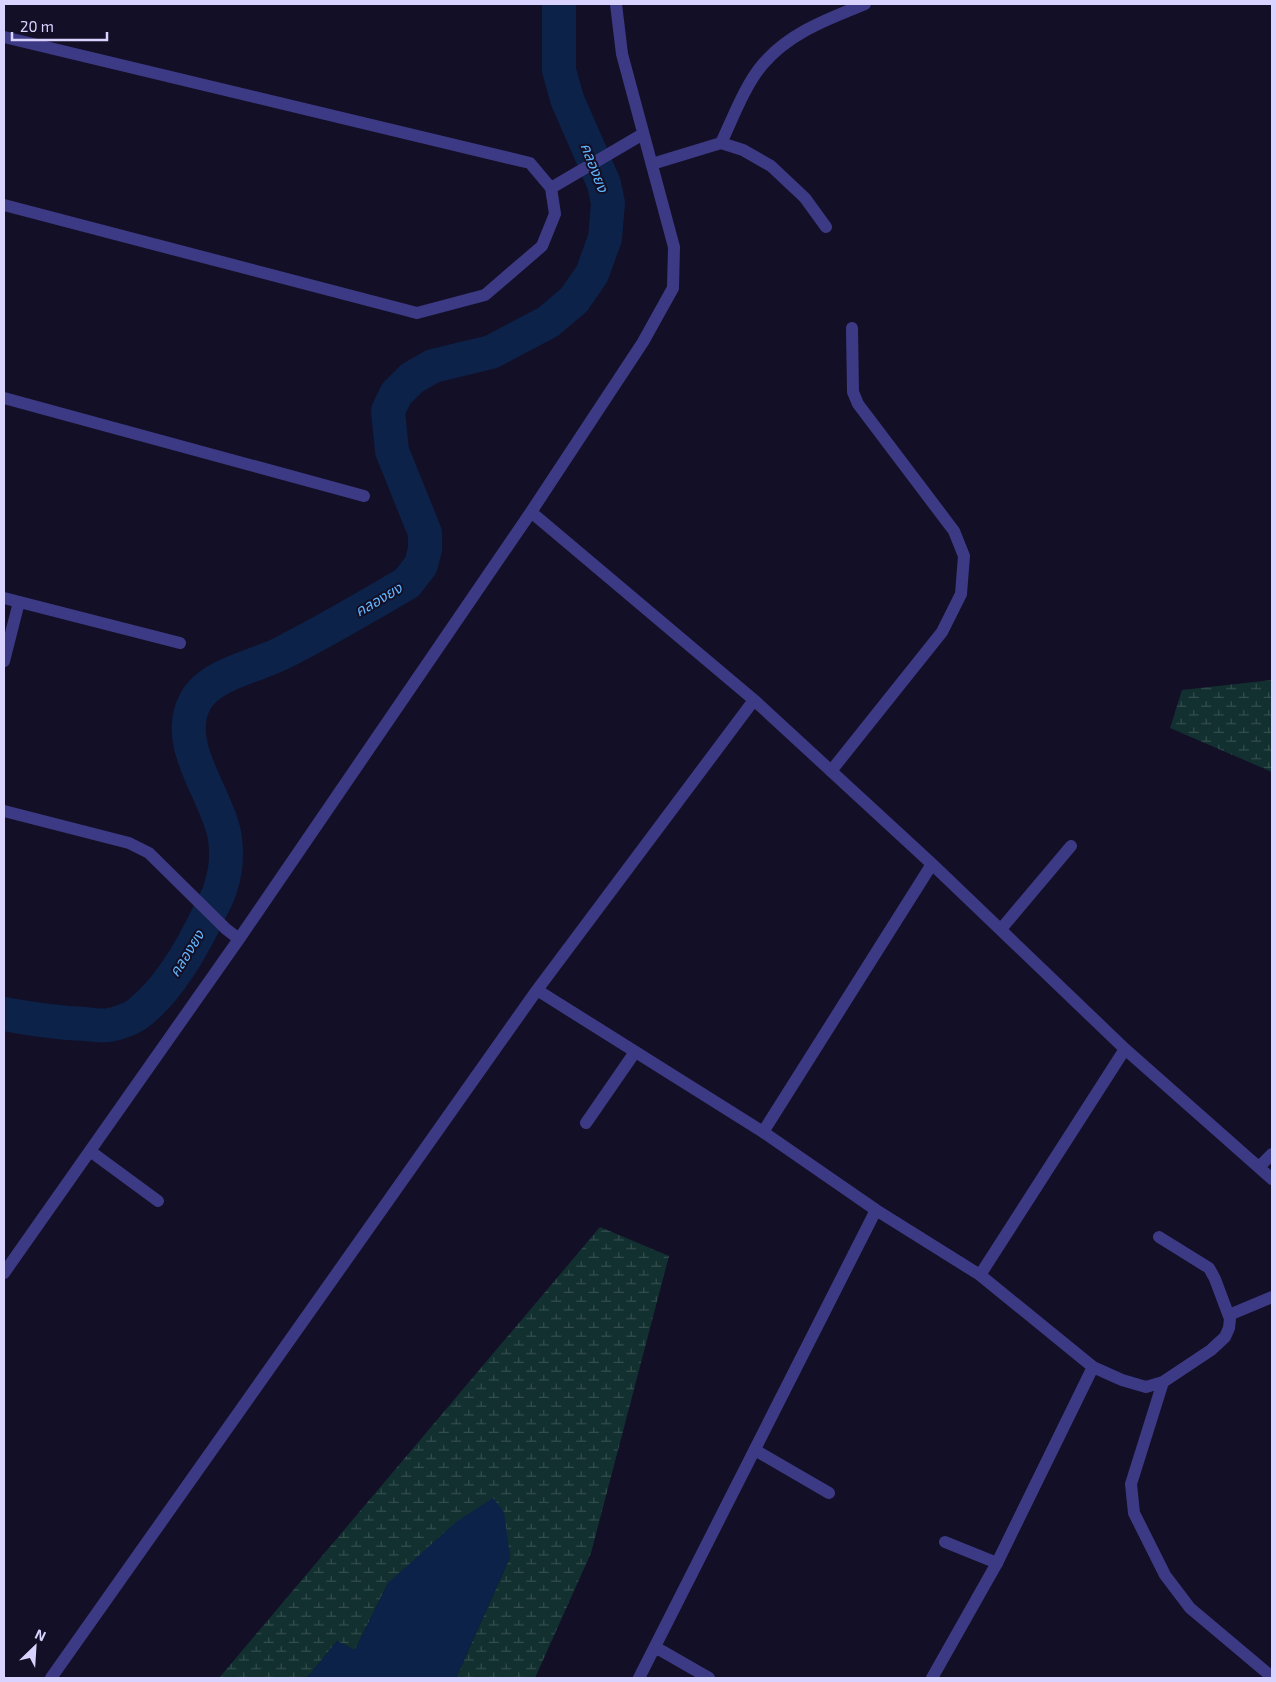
<svg xmlns="http://www.w3.org/2000/svg" width="1276" height="1682" font-family="'Exo 2','Noto Sans Thai',sans-serif">
<style>
.wetland{fill:url(#wetland-marsh)}
.water{fill:#0c2248}
.lines{fill:none;stroke-linecap:round;stroke-linejoin:round}
.canal{stroke:#0c2248;stroke-width:34}
.lane{stroke:#3d3a85;stroke-width:12}
.street{stroke:#3d3a85;stroke-width:12}
.labels{text-anchor:middle;dominant-baseline:central;stroke-width:4;stroke-linejoin:round;paint-order:stroke}
.water-label{font-size:15px;font-style:italic;fill:#62b6ff;stroke:#130f26}
</style>
<defs>
<pattern id="wetland-marsh" width="20" height="14" patternUnits="userSpaceOnUse" patternTransform="scale(1.25)"><rect width="20" height="14" fill="#12302f"/><path d="M1 5h8M5 5V1M11 12h8M15 12V8" fill="none" stroke="#344d4e"/></pattern>
</defs>
<rect width="100%" height="100%" fill="#130f26"/>
<path class="wetland" d="M1272 680V772L1170 728 1182 690Z
M600 1227 669 1256 591 1553 535 1678H456L510 1557 388 1583 355 1650 337 1641 307 1678H219Z"/>
<path class="water" d="M493 1498 504 1512 510 1557 456 1678H307L337 1641 355 1650 388 1583 456 1522Z"/>
<g class="lines">
<path class="canal" d="M4 1014C31 1019 58 1023 86 1024 93 1025 102 1026 109 1025 119 1023 132 1019 140 1012 170 988 194 945 210 911 214 903 219 895 221 886 226 871 227 854 225 838 218 795 172 745 195 702 209 674 255 667 282 653 324 632 366 607 407 583L421 565 425 549V533L392 451 388 411 396 394 412 378 433 366 491 352 548 322 574 300 592 274 605 238 608 203 604 184 567 99 559 70V4"/>
<path class="lane" d="M721 143C733 118 745 85 763 64 789 33 828 19 865 4
M652 164 721 143 743 150 771 166 805 198 826 227
M831 771 942 632 961 594 964 556 954 531 858 404 853 392 852 328
M1001 929 1071 846
M586 1123 635 1052
M1229 1315 1272 1297
M755 1450 829 1493
M945 1542 997 1563"/>
<path class="street" d="M4 37 530 163 551 188 555 214 542 246 485 295 417 313 4 205
M551 188 643 134
M4 398 364 496
M531 512 754 700 932 864 1125 1049 1272 1179
M4 598 180 643
M4 661 19 602
M4 811 129 843 149 853 226 929 239 939
M537 990 763 1132 876 1210 980 1275
M763 1132 932 864
M90 1151 158 1201
M1260 1166 1272 1154
M4 1273 239 939 531 512 643 342 673 288 674 247 622 54 616 4
M1093 1367 1122 1380 1146 1387 1163 1382 1211 1350 1225 1337 1229 1328 1230 1319 1215 1279 1209 1268 1159 1237
M1163 1382 1131 1484 1134 1513 1165 1575 1190 1608 1272 1677
M655 1647 709 1678
M51 1678 537 990 754 700
M639 1678 876 1210
M932 1678 997 1563 1093 1367 980 1275 1125 1049"/>
</g>
<g class="labels">
<g class="water-label">
<text transform="translate(595 167) rotate(69)">คลองยง</text>
<text transform="translate(378 599) rotate(-30)">คลองยง</text>
<text transform="translate(186 953) rotate(-58)">คลองยง</text>
</g>
</g>
<rect width="1276" height="1682" fill="none" stroke="#d9d4ff" stroke-width="10"/>
<g transform="translate(35 1647) rotate(25)" stroke="#130f26" stroke-width="4" paint-order="stroke">
<path d="M0-4L9 19L0 12L-9 19Z" fill="#d9d4ff"/>
<text y="-8" font-size="14" font-weight="bold" text-anchor="middle" fill="#d9d4ff">N</text>
</g>
<path d="M12 32v8h95v-8" fill="none" stroke="#d9d4ff" stroke-width="2.5"/>
<text x="20" y="32" font-size="15" fill="#d9d4ff" stroke="#130f26" stroke-width="4" paint-order="stroke">20 m</text>
</svg>
